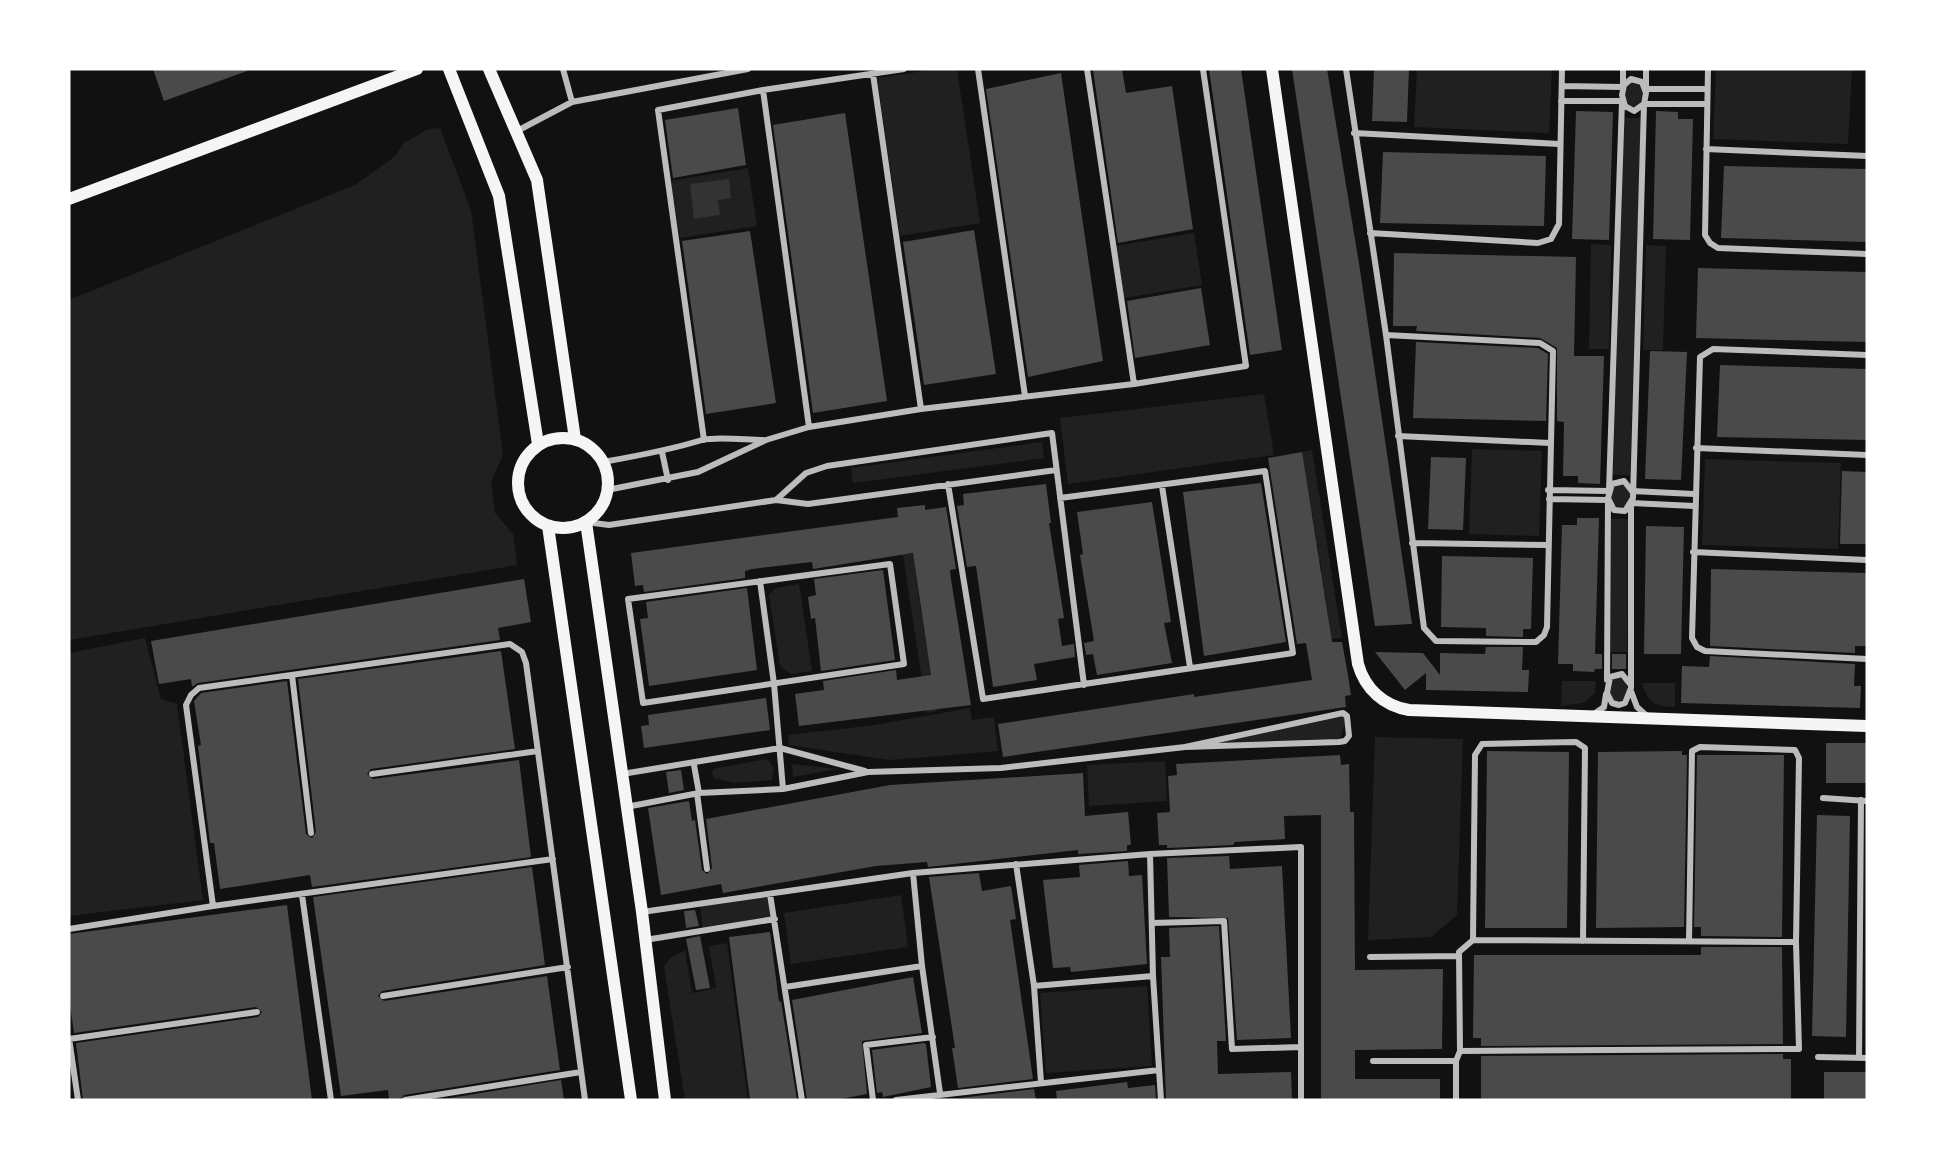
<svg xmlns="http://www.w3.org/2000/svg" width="1936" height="1169" font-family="Figtree,sans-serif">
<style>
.green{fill:#202020}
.water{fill:#333}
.building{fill:#4a4a4a}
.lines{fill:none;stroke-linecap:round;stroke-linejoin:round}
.minor{stroke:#bcbcbc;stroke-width:6}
.secondary{stroke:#f5f5f5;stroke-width:12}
</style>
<rect width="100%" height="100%" fill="#111"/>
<path class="green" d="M937 69H957L980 223 900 236 877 78Z
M1417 69H1552L1549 133 1414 127Z
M1716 69H1852L1848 144 1713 139Z
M1631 82 1639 84 1643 91 1640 104 1631 107 1624 96 1625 87Z
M1624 118H1641L1630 475H1613Z
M440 128 471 210 503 455 491 482 495 513 513 534 517 565 69 640V300L355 185 394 157 404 143 428 129Z
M748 168 757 226 680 238 671 181Z
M1194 233 1202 285 1124 298 1116 246Z
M1591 244 1611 245 1609 349H1589Z
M1646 245 1666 246 1663 350H1643Z
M1264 394 1274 455 1068 484 1060 418Z
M1042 442 1044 458 853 483 851 468Z
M1472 449 1542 451 1539 536 1469 534Z
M1312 450 1342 638 1317 641 1328 619 1327 608 1313 610 1326 603 1325 593 1311 595 1310 590 1324 587 1322 577 1309 578 1308 574 1322 572 1320 561 1307 563 1306 559 1319 556 1318 546 1322 544 1304 547 1303 542 1316 540 1315 529 1301 531 1300 527 1314 524 1312 513 1298 516 1302 452Z
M1705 459 1841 463 1838 549 1702 545Z
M1609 496a11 11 0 1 1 22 0a11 11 0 1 1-22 0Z
M1611 519H1628L1627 652H1610Z
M927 552 914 559 915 569 929 568 930 572 916 574 917 585 931 583 932 588 918 590 919 601 933 599 934 603 920 606 922 617 935 615 936 619 923 622 924 632 938 631 939 635 925 637 927 648 922 649 941 647 928 654 937 711 927 713 903 555Z
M799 584 812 671 791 674 780 666 769 595 776 588Z
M145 638 161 699 177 704 203 900 69 916V653Z
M1620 677C1629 685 1631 696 1618 702L1612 700 1608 691 1612 680Z
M1562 681H1596L1595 693 1583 703 1561 706Z
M1642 683H1675V707C1656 707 1647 702 1642 683Z
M970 708 972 720 994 717 998 751 889 760 789 745 788 735 875 725Z
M1347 716 1339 742 1185 747Z
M1375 737 1463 739 1457 915 1431 937 1368 940Z
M767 759 774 768 772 780 734 783 714 778 712 774 713 769Z
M1165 761 1167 801 1089 806 1087 765Z
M792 764 837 769 793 777Z
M770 894 775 919 703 931 700 904Z
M901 895 908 947 791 964 784 913Z
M727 943 748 1100H685L664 967 670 958 685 950 692 993 716 988 709 946Z
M1147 986 1152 1066 1046 1073 1040 993Z"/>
<path class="water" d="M729 179 731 198 718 200 720 215 694 219 690 184Z"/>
<path class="building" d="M153 69H247V71L164 101Z
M1122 69 1126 93 1172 86 1193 229 1118 243 1093 70Z
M1209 69H1241L1282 350 1250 355Z
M1292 69H1327L1360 270 1412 624 1375 626Z
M1374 69H1409L1407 122 1372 121Z
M1061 73 1103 361 1028 377 986 89Z
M738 108 746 165 673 178 665 120Z
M1576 111 1613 112 1609 240 1572 239Z
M1656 111 1678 112V119H1693L1690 240 1653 239Z
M845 113 887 401 813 413 773 125Z
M1383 152 1546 156 1544 226 1380 223Z
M1724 166 1867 169V242L1721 238Z
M974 230 996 374 924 385 903 242Z
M750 231 776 403 706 414 682 241Z
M1394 253 1576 257 1574 356H1604L1600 484 1578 483V476H1563L1564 422 1557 421V348L1540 338 1416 331 1417 326H1393Z
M1698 268 1867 272V342L1696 338Z
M1201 288 1210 345 1135 358 1127 301Z
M1416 342 1538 348 1548 354 1546 421 1413 418Z
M1650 351 1687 352 1681 480 1645 479Z
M1720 365 1867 369V440L1717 437Z
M1302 452 1332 642H1342L1348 675 1351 695 1345 696 1346 707 1003 757 998 724 1194 694V697L1312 680 1306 643 1297 644 1268 458Z
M1431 457 1466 458 1463 530 1428 529Z
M1842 471 1867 472V544H1840Z
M1261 483 1286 642 1204 656 1183 492Z
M1046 484 1051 523H1049L1064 618 1058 619 1062 646 1074 644 1075 657 1034 664 1037 680 993 687 976 566 967 567 957 506 964 505 963 494Z
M1152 502 1171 622 1164 623 1172 663 1097 675 1093 654 1086 655 1084 643 1094 641 1080 555 1083 554 1077 512Z
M925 505V510L946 507 956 569 950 570 951 579 971 705 799 726 795 694 824 690 823 681 896 670 897 680 931 675 913 553 813 569 812 562 752 569 745 571V578L644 592 643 585 635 586 631 553 898 517 897 508Z
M1577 518H1599L1595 654H1602V669H1595L1594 672 1573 671V664H1558L1562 525H1577Z
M1646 526 1684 527 1681 654H1644Z
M1442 556 1533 558 1531 629H1523V637L1486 636V628L1441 627Z
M1711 569 1867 573V646H1855V653L1710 646Z
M883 570 895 660 821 671 815 618 811 619 808 597 816 595 814 579Z
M524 579 531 622 498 628 500 640 198 683 192 687 191 679 159 684 151 641Z
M747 588 757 670 649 686 640 619 648 618 646 602Z
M1486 647H1523L1522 670H1529L1528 692 1426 690V673L1405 690 1375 652 1423 653 1440 675V653L1485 654Z
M501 651 515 749 371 769 367 774 373 779 519 760 531 857 312 887 310 875 220 889 214 843H210L198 746 201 745 194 701 201 693 287 681 306 834 312 838 316 832 298 679Z
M1612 654H1626V669H1612Z
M1710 656 1855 664 1854 686H1861L1860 708 1681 703 1682 666 1709 667Z
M766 698 770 730 644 748 641 726 649 725 648 715Z
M1826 743H1867V783H1826Z
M1487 751 1569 752 1567 928H1485Z
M1682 751V755H1687L1684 927 1596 928 1598 752Z
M1340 755 1341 765 1349 764 1350 812H1354L1355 970 1443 969 1442 1049 1355 1050V1079H1440V1100H1321V815L1284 816 1285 839 1235 842 1233 845 1167 848V845H1159L1157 813 1170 812 1168 776 1177 775 1176 764Z
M1697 755H1784L1782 937 1701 936V927H1694Z
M681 770 684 790 669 793 666 772Z
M1083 773 1085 816 1128 812 1131 845H1127V851L1078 854V850L928 867 927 862 876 866 723 893 721 884 661 895 648 808 689 801 692 821 695 820 702 870 707 874 712 868 706 819 890 785Z
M1817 815 1850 816 1846 1037 1812 1036Z
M1229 856 1230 869 1282 866 1291 1038 1237 1040 1228 918 1169 917 1167 858Z
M1128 861 1129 876 1142 875 1147 964 1071 972 1070 967 1053 968 1043 880 1080 877 1079 865Z
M532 867 545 965 382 991 378 996 384 1001 547 976 560 1070 404 1095 400 1100H389L388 1090 341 1096 313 897Z
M979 873 982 891 1011 886 1016 919 1010 920 1033 1079 958 1088 952 1048H955L929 877Z
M287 905 312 1100H83L76 1043 258 1017 262 1012 256 1007 74 1033 69 998V934Z
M695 910 699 926 686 928 684 911Z
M1219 926 1226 1041H1217L1218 1074 1291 1072 1292 1100H1166L1161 957H1170L1169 928Z
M770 932 779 1002 781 1001 797 1100H750L729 937Z
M700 936 710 988 696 990 686 939Z
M1701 947H1782L1783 1044 1481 1046V1038H1473L1474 955H1701Z
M913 977 922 1033 862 1041 867 1094 835 1100H807L792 1000Z
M924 1043 926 1044 931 1087 883 1097 882 1092 877 1093 872 1050Z
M1783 1054V1059H1791V1099H1481V1056Z
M1824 1072H1867V1100H1824Z
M561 1080 564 1100H438Z
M1127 1082 1128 1088 1155 1085 1156 1100H1057L1056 1091Z
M1034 1089 1036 1100 960 1098Z"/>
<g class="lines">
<path class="minor" d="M563 69 572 102
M978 69 1025 396
M1087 69 1134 384
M1346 69 1386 335 1424 628 1436 641 1536 642 1544 635 1547 627 1553 351 1540 343 1386 335
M1646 69V89H1707
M1708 69 1705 235 1710 243 1718 248 1867 254
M873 74 921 409
M1631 79 1642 82 1646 93 1644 104 1634 111 1625 106 1622 95 1624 85Z
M1562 86 1623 87V69
M763 90 809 427
M517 131 572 102 748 69
M1354 133 1559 144
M1706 149 1867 156
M1370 233 1538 243 1551 239 1559 224 1562 69
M1867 355 1713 349 1700 357 1692 638 1697 647 1705 651 1867 659
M1398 436 1550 443
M704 440 658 110 763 90 904 69
M1696 448 1867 455
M662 452 668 480
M603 462C637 456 670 450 702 440 717 436 747 440 763 440
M948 484 983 699 1293 653 1265 471 1060 498
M1162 486 1190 667
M607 490 698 472 766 440 809 427 921 409 1134 384 1246 366 1203 69
M1548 490 1609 491 1622 101H1561
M1632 491 1624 481 1612 484 1608 498 1614 510 1625 511 1633 498 1644 104H1707
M1632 491 1694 494
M1549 499 1608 500 1607 680
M776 500 806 473 827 466 1052 433 1084 685
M586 522 609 525 776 500 808 504 1056 470
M1412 543 1547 545
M1693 552 1867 560
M890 564 904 664 643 703 628 599Z
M760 581 774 684 783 789
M292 675 311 833
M1630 684 1622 674 1610 677 1607 693 1612 703 1619 705 1625 703 1631 688V503L1694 506
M1631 691 1637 707 1648 717
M1594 714 1604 707 1606 694
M694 765 699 793
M372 774 538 751
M622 774 780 748 865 771
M697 793 707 869
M1823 798 1867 801
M626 807 699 793 783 789 868 772 1001 768 1185 747 1339 742 1345 741 1349 736 1347 716 1343 713 1185 747
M1150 854 1153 976 1161 1100
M1016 864 1034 986 1041 1082
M913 873 922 966 940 1093
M770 894 802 1100
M302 895 331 1100
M213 906 186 705 191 695 199 688 510 644 522 652 526 663 585 1100
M642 912 913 873 1150 854 1301 847V1100
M1152 923 1224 921 1232 1049 1301 1047
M69 929 213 906 553 859
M645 940 775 919
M1473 940 1796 942
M1370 957 1459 956
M1034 986 1153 976
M785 987 922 966
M383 996 568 967
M69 1038 78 1100
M69 1039 257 1012
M1460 1051 1799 1049 1796 942 1799 758 1795 750 1700 747 1692 751 1689 941
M1818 1057 1867 1058
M1859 1058 1861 800
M1373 1061H1456
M405 1100 581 1072
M873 1100 866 1045 933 1037
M896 1100 1159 1070
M1456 1100V1061L1460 1051 1459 952 1473 940 1475 755 1482 744 1576 742 1585 748 1583 941"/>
<path class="secondary" d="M449 69 499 196 538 444
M489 69 537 180 575 439
M1272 69 1358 664C1365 689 1384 706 1409 710L1867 726
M69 199 417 69
M518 483a45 45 0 1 1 90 0a45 45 0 1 1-90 0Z
M586 522 642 912 665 1100
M548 526 631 1100"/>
</g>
<rect width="1936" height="1169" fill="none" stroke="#ffffff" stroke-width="141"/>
</svg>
